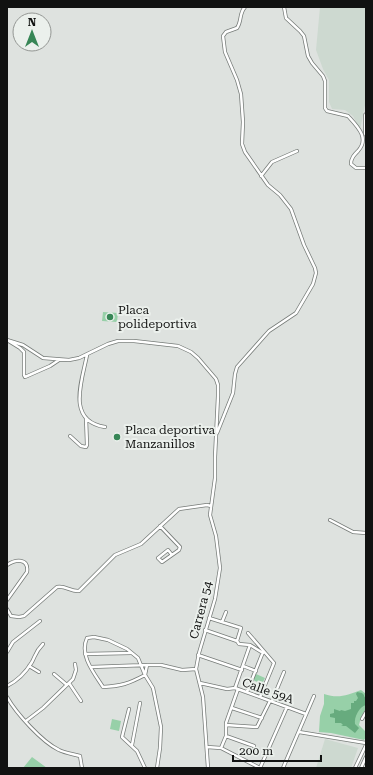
<svg xmlns="http://www.w3.org/2000/svg" width="373" height="775" font-family="'Roboto Serif',serif">
<style>
.built{fill:#cdd9d0}
.green{fill:#97d0a8}
.water{fill:#67ab7e}
.lines{fill:none;stroke-linecap:round;stroke-linejoin:round}
.street-casing{stroke:#777c79;stroke-width:4}
.secondary-casing{stroke:#777c79;stroke-width:5.5}
.street{stroke:#fff;stroke-width:2.5}
.secondary{stroke:#fff;stroke-width:4}
.poi-dot{fill:#378656;stroke:#ebf0ec;stroke-width:1.5}
.labels{text-anchor:middle;dominant-baseline:central;stroke-width:4;stroke-linejoin:round;paint-order:stroke}
.poi-label{font-size:12px;fill:#111211;stroke:#ebf0ec;text-anchor:start}
.street-label{font-size:12px;fill:#111211;stroke:#ebf0ec}
</style>
<rect width="100%" height="100%" fill="#dee2df"/>
<path class="built" d="M320 7H366V100L360 130 353 116 345 110 332 109 329 102V80L323 69 316 50Z
M325 739 358 748 351 768H316Z"/>
<path class="green" d="M103 312 118 313 117 322 102 321Z
M256 674 265 678 262 684 253 680Z
M361 690 366 694V708L361 717 359 725 366 732V737L364 740 331 733 319 732 320 716 324 704V694C339 699 347 695 361 690Z
M112 719 121 721 119 731 110 729Z
M32 757 47 768H23Z"/>
<path class="water" d="M357 692 362 693 364 695V696L366 699V705C359 707 354 717 355 724L359 728 355 733 346 726H341L343 725 341 723H335V718L330 717V714L334 713V709L340 711 341 710 345 711 351 709V703H354V701H356L358 698 356 694Z"/>
<g class="lines">
<defs>
<path id="street" d="M284 7 286 18 300 31 304 36 308 56 312 63 323 76 325 81V108L327 111 348 116C357 126 370 138 358 151 354 155 351 158 351 164L356 168H366
M261 176 272 162 297 151
M7 340 23 345 43 358 69 360 79 358 108 344 118 341H134L178 346 191 352 198 358 216 379 218 385V396L215 457V478L210 515 216 536 220 568 215 599 199 653 196 669 203 697 208 768
M7 340 20 348 24 352V375L25 377 50 366 59 360
M87 355C82 381 66 421 105 427
M217 433 233 393 235 374 237 367 269 331 296 313 313 284 316 273 315 268 304 245 291 209 280 195 268 185 245 152 242 144 243 122 241 94 237 80 225 52 223 36 226 32 237 28C242 21 239 13 245 7
M70 436 81 446 86 447 87 445 86 418
M330 520 353 532 366 533
M160 526 180 547 179 550 162 562 158 558 168 550 172 555
M7 565C16 559 29 558 27 572L7 600
M7 609 11 616 19 617 24 616 57 587C65 585 71 592 79 591L115 555 141 544 179 509 207 505 211 506
M209 618 241 628 237 641
M222 622 226 612
M205 630 237 641 239 644 250 645 263 653
M248 633 274 663 260 697
M7 652 13 642 40 621
M85 654 131 653
M198 655 242 670
M147 665 145 675C128 684 121 686 103 687 94 673 79 655 87 638L94 637 108 640 127 649 138 658 145 675 153 688 161 727 160 748 157 768
M29 666 39 672
M243 666 256 671
M91 667 147 665H161L182 670 196 669
M54 674 67 685
M69 683 81 701
M200 683 227 689 235 688 306 714
M7 686C17 681 26 672 32 662 36 654 36 651 43 644
M235 688 250 645
M247 692 263 652
M7 697C16 713 42 742 59 750 65 753 73 754 80 756L82 768
M272 701 284 672
M232 708 262 718
M129 709 122 737 137 751 145 768
M362 719 366 712
M26 721 43 708 73 679 76 670 75 664
M226 725 257 727 270 701
M299 732 366 743
M226 736 254 746
M132 745 140 703
M207 747 221 748 260 768
M221 748 226 736V723L238 689
M260 768 287 707
M283 768 314 696
M355 768 366 745
M361 768 366 757"/>
<path id="secondary" d="M366 115V134"/>
</defs>
<use href="#street" class="street-casing"/>
<use href="#secondary" class="secondary-casing"/>
<use href="#street" class="street"/>
<use href="#secondary" class="secondary"/>
</g>
<g class="poi-dot">
<circle cx="110" cy="317" r="4"/>
<circle cx="117" cy="437" r="4"/>
</g>
<g class="labels">
<g class="poi-label">
<text x="118" y="310">Placa<tspan x="118" dy="14">polideportiva</tspan></text>
<text x="125" y="430">Placa deportiva<tspan x="125" dy="14">Manzanillos</tspan></text>
</g>
<g class="street-label">
<text transform="translate(201 610) rotate(-75)">Carrera 54</text>
<text transform="translate(268 691) rotate(20)">Calle 59A</text>
</g>
</g>
<rect width="373" height="775" fill="none" stroke="#111211" stroke-width="16"/>
<g transform="translate(32 32)"><circle r="19" fill="#ebf0ec" stroke="#949794"/>
<path d="M0-3L7 15L0 10L-7 15Z" fill="#378656"/>
<text y="-6" font-size="11" font-weight="bold" text-anchor="middle" fill="#111211">N</text>
</g>
<path d="M233 755v6h88v-6" fill="none" stroke="#111211" stroke-width="2"/>
<text x="239" y="755" font-size="12" fill="#111211" stroke="#ebf0ec" stroke-width="3" paint-order="stroke">200 m</text>
</svg>
